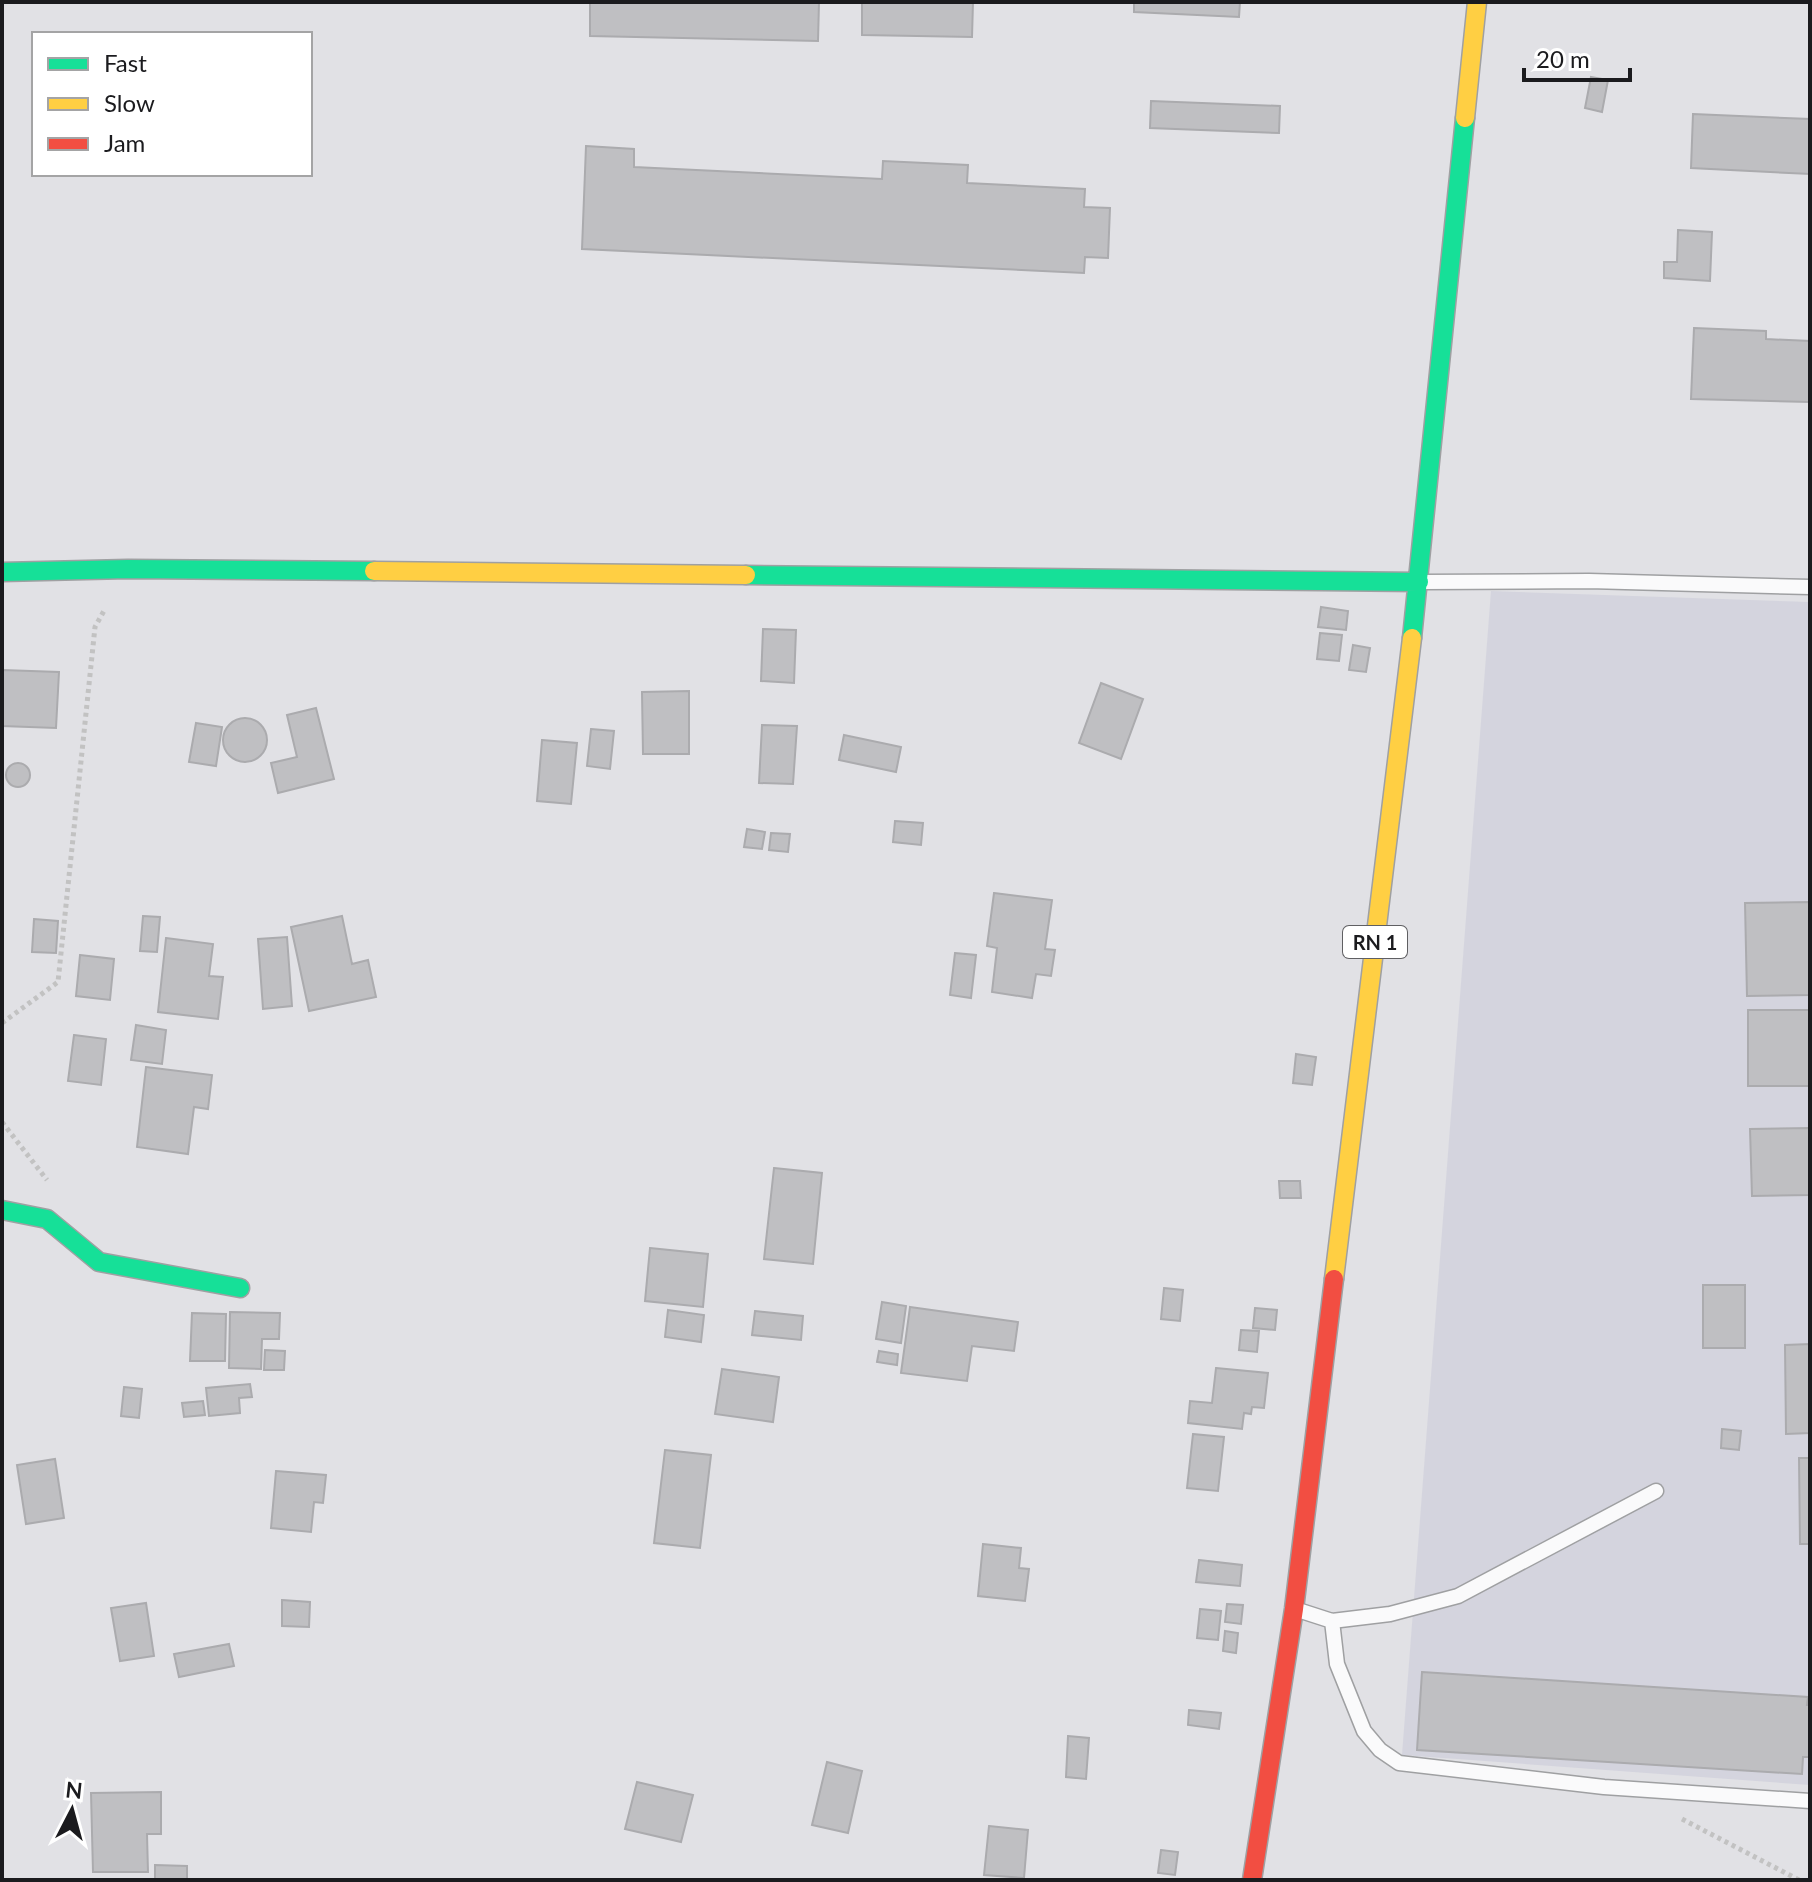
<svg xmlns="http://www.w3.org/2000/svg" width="1812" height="1882" font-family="Lato,sans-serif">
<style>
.built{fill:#d4d4de}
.building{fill:#bfbfc2;stroke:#ababae;stroke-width:2}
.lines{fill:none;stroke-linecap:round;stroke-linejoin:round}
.lane-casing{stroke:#9fa0a2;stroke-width:17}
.fast-casing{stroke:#9fa0a2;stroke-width:21}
.slow-casing{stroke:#9fa0a2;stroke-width:21}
.jam-casing{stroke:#9fa0a2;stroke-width:21}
.path{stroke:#c2c2c2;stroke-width:5;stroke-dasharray:4 4;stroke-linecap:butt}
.lane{stroke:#fafafb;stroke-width:14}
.fast{stroke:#16e098;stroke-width:18}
.slow{stroke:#ffcf43;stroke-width:18}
.jam{stroke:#f24e42;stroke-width:18}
.labels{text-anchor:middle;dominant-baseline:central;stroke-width:6;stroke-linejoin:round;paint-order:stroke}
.shield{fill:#fff;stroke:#5f5f62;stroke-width:2}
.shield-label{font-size:20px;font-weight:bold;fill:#1b1b1e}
</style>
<rect width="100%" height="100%" fill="#e1e1e5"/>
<path class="built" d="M1491 591 1810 602V1785L1402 1755Z"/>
<path class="building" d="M590 2H819L818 41 590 36Z
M862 2H973L972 37 862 35Z
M1134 2H1240L1239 17 1134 12Z
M1591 77 1608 80 1602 112 1585 108Z
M1151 101 1280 106 1279 133 1150 128Z
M1693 114 1810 119V174L1691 168Z
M586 146 634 149V167L882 179 883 161 968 165 967 183 1085 189 1084 207 1110 208 1108 258 1085 257 1084 273 582 249Z
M1678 230 1712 232 1710 281 1664 278V262H1677Z
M1694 328 1766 331V339L1810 341V402L1691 399Z
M1321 607 1348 611 1346 630 1318 627Z
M763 629 796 630 794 683 761 681Z
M1320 633 1342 635 1339 661 1317 659Z
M1353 645 1370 648 1366 672 1349 670Z
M2 670 59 672 56 728 2 726Z
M1101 683 1143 699 1121 759 1079 743Z
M689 691V754H643L642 692Z
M316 708 334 779 278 793 271 763 297 757 287 715Z
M223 740a22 22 0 1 1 44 0a22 22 0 1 1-44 0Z
M196 723 222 727 216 766 189 762Z
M762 725 797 726 793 784 759 783Z
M591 729 614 731 610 769 587 766Z
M844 735 901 747 896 772 839 760Z
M542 740 577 743 571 804 537 801Z
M6 775a12 12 0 1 1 24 0a12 12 0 1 1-24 0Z
M895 821 923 823 921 845 893 842Z
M747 829 765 832 762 849 744 847Z
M771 833 790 834 788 852 769 850Z
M994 893 1052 900 1045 949 1055 950 1051 976 1036 974 1032 998 992 992 997 948 987 946Z
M1810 902V995L1747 996 1745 903Z
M143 916 160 917 157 952 140 951Z
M342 916 352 964 368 960 376 997 309 1011 291 927Z
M34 919 58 921 56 953 32 952Z
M287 937 292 1006 263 1009 258 939Z
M166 938 213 944 209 976 223 977 218 1019 158 1012Z
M955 953 976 955 971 998 950 995Z
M80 955 114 959 110 1000 76 996Z
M1748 1010H1810V1086H1748Z
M136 1025 166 1030 162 1064 131 1060Z
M74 1035 106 1039 101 1085 68 1081Z
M1296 1054 1316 1057 1312 1085 1293 1083Z
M146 1067 212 1075 208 1109 194 1107 188 1154 137 1147Z
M1810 1128V1195L1752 1196 1750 1129Z
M774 1168 822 1173 813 1264 764 1259Z
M1279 1181H1300L1301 1198H1280Z
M650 1248 708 1254 703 1307 645 1301Z
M1703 1285H1745V1348H1703Z
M1164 1288 1183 1290 1180 1321 1161 1319Z
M882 1302 906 1306 901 1343 876 1339Z
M910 1307 1018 1322 1014 1351 972 1346 967 1381 901 1373Z
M1255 1308 1277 1310 1275 1330 1253 1328Z
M668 1310 704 1315 701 1342 665 1337Z
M755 1311 803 1316 801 1340 752 1335Z
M230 1312 280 1313 279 1339H262L261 1369 229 1368Z
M192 1313 226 1314 225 1361H190Z
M1241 1330 1259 1331 1257 1352 1239 1350Z
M1810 1344V1433L1786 1434 1785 1345Z
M265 1350 285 1351 284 1370H264Z
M879 1351 898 1354 897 1365 877 1362Z
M1216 1368 1268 1373 1264 1408 1252 1407 1251 1414 1244 1413 1242 1429 1188 1423 1190 1401 1212 1403Z
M722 1369 779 1377 773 1422 715 1414Z
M250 1384 252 1397 239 1398 240 1413 209 1416 206 1388Z
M124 1387 142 1389 139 1418 121 1416Z
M203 1401 205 1415 184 1417 182 1403Z
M1722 1429 1741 1431 1739 1450 1721 1448Z
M1193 1434 1224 1437 1218 1491 1187 1488Z
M665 1450 711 1455 700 1548 654 1543Z
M1799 1458H1810V1544H1800Z
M55 1459 64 1518 26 1524 17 1465Z
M276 1471 326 1475 323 1503 314 1502 311 1532 271 1528Z
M983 1544 1021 1548 1019 1568 1029 1569 1025 1601 978 1596Z
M1199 1560 1242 1565 1240 1586 1196 1582Z
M282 1600 310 1602 309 1627 282 1626Z
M146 1603 154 1656 120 1661 111 1608Z
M1227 1604 1243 1605 1241 1624 1225 1622Z
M1200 1609 1221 1611 1218 1640 1197 1638Z
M1225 1631 1238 1633 1236 1653 1223 1651Z
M229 1644 234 1666 179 1677 174 1654Z
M1422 1672 1808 1697 1807 1705H1810V1757H1803L1802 1774 1417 1750Z
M1189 1710 1221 1713 1219 1729 1188 1725Z
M1068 1736 1089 1738 1086 1779 1066 1777Z
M827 1762 862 1771 848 1833 812 1825Z
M637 1782 693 1795 681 1842 625 1829Z
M161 1792V1834H147L148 1872H93L91 1793Z
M989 1826 1028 1830 1024 1878 984 1875Z
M1161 1850 1178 1852 1175 1875 1158 1873Z
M155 1865 187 1866V1880H155Z"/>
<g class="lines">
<defs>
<path id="lane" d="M1423 582 1589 581 1810 587
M1298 1610 1332 1621 1337 1664 1364 1731 1380 1750 1399 1763 1604 1787 1810 1801
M1332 1621 1390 1614 1458 1596 1656 1491"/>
<path id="fast" d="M2 572 128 569 374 571
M746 575 1419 582
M1412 638 1465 118
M2 1210 47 1219 99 1262 240 1288"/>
<path id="slow" d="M1465 118 1477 2
M374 571 746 575
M1334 1279 1412 638"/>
<path id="jam" d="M1252 1880 1294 1609 1334 1279"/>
</defs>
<use href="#lane" class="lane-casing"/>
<use href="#fast" class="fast-casing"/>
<use href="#slow" class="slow-casing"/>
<use href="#jam" class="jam-casing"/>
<path class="path" d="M2 1023 58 982 95 627 105 609
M2 1122 47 1180
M1682 1819 1799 1880"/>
<use href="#lane" class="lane"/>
<use href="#fast" class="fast"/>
<use href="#slow" class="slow"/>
<use href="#jam" class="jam"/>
</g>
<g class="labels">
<rect class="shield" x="1343" y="926" width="64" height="32" rx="6"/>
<g class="shield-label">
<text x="1375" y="942">RN 1</text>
</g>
</g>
<rect width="1812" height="1882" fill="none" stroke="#1b1b1e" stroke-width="8"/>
<rect x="32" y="32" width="280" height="144" fill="#ffffff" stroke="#a4a4a5" stroke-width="2"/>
<rect x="48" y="58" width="40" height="12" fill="#16e098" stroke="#a4a4a5" stroke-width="2"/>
<text x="104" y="72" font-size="24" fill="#1b1b1e">Fast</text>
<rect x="48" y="98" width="40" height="12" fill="#ffcf43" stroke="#a4a4a5" stroke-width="2"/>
<text x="104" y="112" font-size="24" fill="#1b1b1e">Slow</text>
<rect x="48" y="138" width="40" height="12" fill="#f24e42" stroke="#a4a4a5" stroke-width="2"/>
<text x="104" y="152" font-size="24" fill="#1b1b1e">Jam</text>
<g transform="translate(72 1810) rotate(6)" stroke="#ffffff" stroke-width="6" paint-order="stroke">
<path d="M0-6L14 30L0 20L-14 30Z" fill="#1b1b1e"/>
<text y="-12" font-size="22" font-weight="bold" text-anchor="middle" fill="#1b1b1e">N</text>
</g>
<path d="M1524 68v12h106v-12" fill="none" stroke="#1b1b1e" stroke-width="4"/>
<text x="1536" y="68" font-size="24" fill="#1b1b1e" stroke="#ffffff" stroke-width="6" paint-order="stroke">20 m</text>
</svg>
